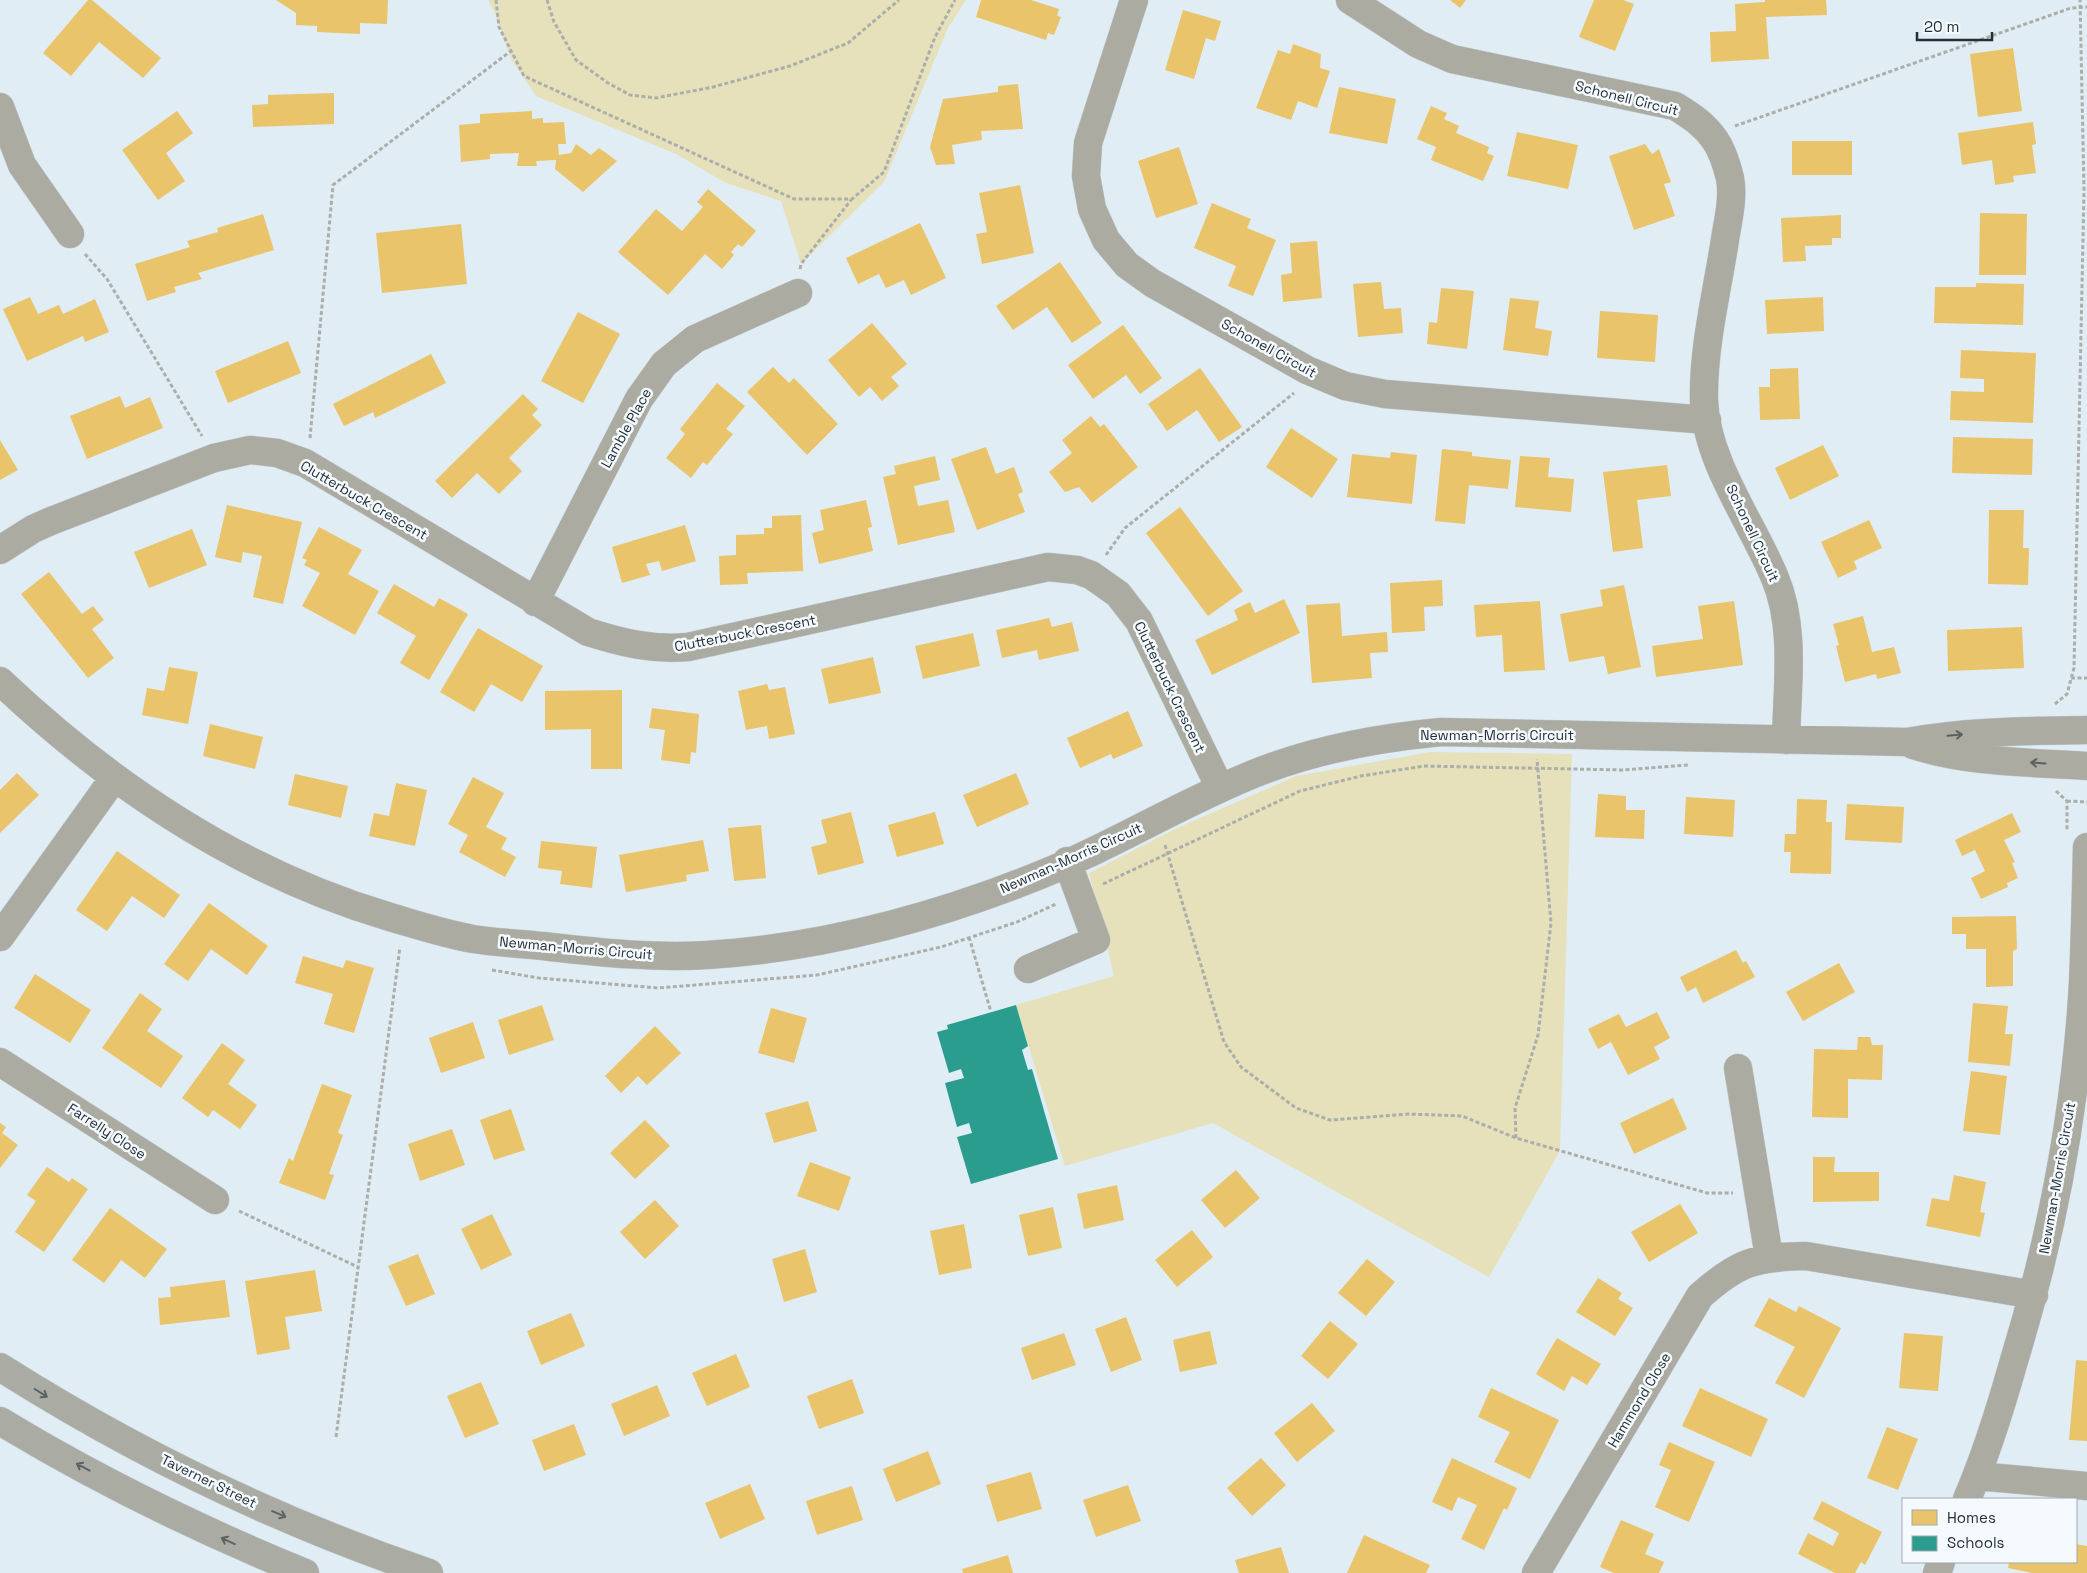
<svg xmlns="http://www.w3.org/2000/svg" width="2087" height="1573" font-family="'Space Grotesk',sans-serif">
<style>
.green{fill:#e6e1ba}
.homes{fill:#e9c46a}
.schools{fill:#2a9d8f}
.lines{fill:none;stroke-linecap:round;stroke-linejoin:round}
.minor-casing{stroke:#c0cad0;stroke-width:29}
.major-casing{stroke:#c0cad0;stroke-width:29}
.path{stroke:#abaeaa;stroke-width:3;stroke-dasharray:4 2.5;stroke-linecap:butt}
.minor{stroke:#ababa1;stroke-width:28}
.major{stroke:#aaaca3;stroke-width:28}
.oneway{stroke:#5b6161}
.oneway2{stroke:#5a6262}
.labels{text-anchor:middle;dominant-baseline:central;stroke-width:5;stroke-linejoin:round;paint-order:stroke}
.street-label{font-size:14px;fill:#253036;stroke:#f4fafd}
</style>
<rect width="100%" height="100%" fill="#e0edf4"/>
<path class="green" d="M488 0H966L948 28 884 182 801 264 781 201 726 183 676 154 536 96 511 59 494 11Z
M1430 752 1572 754 1560 1151 1489 1277 1213 1123 1065 1166 1016 1005 1114 976 1089 873 1175 829 1296 776Z"/>
<path class="homes" d="M88 0H92L161 58 143 78 99 42 71 76 43 53Z
M276 0H388L387 24 360 23V34L317 32V26L296 25V13Z
M981 0H1031L1059 9 1057 16 1061 17 1054 35 1048 33 1046 40 976 17Z
M1450 0H1466L1460 8Z
M1594 0H1623L1634 4 1615 51 1579 37Z
M1765 0H1826L1827 15 1766 17 1769 59 1711 62 1710 32 1736 31 1735 4 1765 2Z
M1183 10 1221 21 1215 41 1206 38 1194 79 1165 70Z
M1293 44 1321 54 1320 68 1330 71 1317 108 1298 101 1291 120 1256 108 1278 50 1290 54Z
M2013 48 2022 111 1978 117 1970 54Z
M1018 84 1023 129 981 131 982 140 952 145 955 164 936 165 930 147 943 99 998 92V86Z
M1339 87 1396 99 1387 144 1329 133Z
M334 93V124L253 127 252 105 268 104V95Z
M1431 106 1447 113 1444 119 1459 126 1456 133 1489 147 1487 153 1494 156 1483 181 1431 160 1436 147 1417 139Z
M177 111 193 133 166 153 185 181 158 200 122 150Z
M532 111V119L543 118V123L564 122 566 144H558L559 155 571 153 576 144 591 155 599 148 617 161 583 192 555 169 556 160 536 161 537 166H517L519 153 490 154V159L461 162 459 125 480 123V114Z
M2033 122 2036 144 2032 145 2036 173 2013 176 2014 182 1995 185 1992 160 1962 165 1958 133Z
M1517 132 1578 145 1568 189 1507 176Z
M1792 141H1852V175H1792Z
M1645 144 1652 154 1659 149 1671 182 1664 184 1675 216 1634 230 1609 156Z
M1179 147 1198 204 1156 218 1138 161Z
M1020 185 1034 253 982 264 976 234 987 232 979 193Z
M708 189 756 231 742 247 738 244 731 252 734 255 722 269 705 254 668 295 618 252 656 209 682 231 703 207 697 202Z
M1212 203 1251 219 1247 228 1276 240 1253 296 1228 286 1236 266 1194 248Z
M1980 213 2027 214 2026 275H1979Z
M263 214 274 250 198 273 202 279 174 287 176 292 147 301 135 264 190 247 187 241 218 232 217 228Z
M1841 215V238H1832V245L1805 246 1806 261 1783 262 1781 218Z
M920 223 946 278 911 295 904 280 886 288 879 274 858 284 846 258Z
M461 224 467 284 382 293 376 233Z
M1317 241 1322 298 1283 302 1281 275 1292 273 1290 243Z
M1060 262 1102 323 1072 343 1047 307 1013 330 996 306Z
M1381 282 1384 309 1401 308 1403 333 1358 337 1353 284Z
M1976 283 2024 284 2023 325 1934 323 1935 287H1976Z
M1441 288 1474 291 1467 349 1427 344 1429 322 1437 323Z
M30 297 38 314 59 305 63 314 95 299 109 332 85 342 83 336 27 361 3 309Z
M1823 297 1824 331 1767 334 1765 300Z
M1510 298 1539 301 1535 328 1552 331 1548 356 1503 350Z
M1600 311 1658 315 1655 362 1597 358Z
M578 312 620 334 583 403 541 381Z
M872 323 907 364 891 377 899 386 882 401 870 387 859 397 828 360Z
M1123 325 1162 378 1140 394 1126 375 1093 399 1068 365Z
M288 341 301 373 228 403 215 371Z
M1961 350 2036 353 2033 423 1950 420 1951 391 1984 392V379L1960 378Z
M431 354 446 383 375 418 373 412 344 426 333 404Z
M773 367 789 383 794 378 838 424 807 455 747 392Z
M1200 368 1242 427 1219 442 1197 410 1167 431 1148 404Z
M1798 368 1800 419 1760 420 1759 387H1770V369Z
M717 383 745 406 726 429 733 434 707 465 703 462 691 478 666 458 685 434 680 429Z
M523 394 538 409 532 415 542 425 509 458 522 471 499 494 477 473 452 498 435 481Z
M120 396 125 408 150 397 163 428 87 459 70 416Z
M1091 416 1100 427 1104 424 1138 467 1092 503 1079 487 1065 492 1049 472 1072 453 1062 440Z
M1291 428 1338 459 1312 498 1266 467Z
M1953 437 2033 439 2032 475 1952 473Z
M0 440 18 470 0 480Z
M1823 445 1839 476 1790 500 1775 468Z
M986 447 996 474 1014 467 1023 492 1018 494 1025 512 977 530 951 459Z
M1442 449 1472 452V456L1511 460 1508 489 1469 485 1465 524 1435 521Z
M1391 452 1417 455 1412 504 1347 497 1352 454 1390 458Z
M935 456 940 480 914 486 918 506 948 500 955 532 898 545 883 477 896 474 894 466Z
M1520 456 1550 458 1548 477 1574 479 1571 512 1515 507Z
M1667 465 1671 496 1637 500 1643 548 1613 552 1603 472Z
M866 500 872 527 868 528 873 551 819 564 812 533 824 530 820 510Z
M227 505 302 522 283 604 253 597 262 556 243 552 241 563 215 557Z
M1180 507 1243 591 1208 616 1146 533Z
M1989 510H2024L2023 548H2029L2028 585 1988 584Z
M801 515 803 571 747 573 748 584 720 585 719 556 736 555V535L764 534V528H772V516Z
M1869 520 1882 548 1854 561 1857 569 1838 578 1821 542Z
M685 525 696 561 662 571 659 561 646 564 650 575 622 583 612 547Z
M319 527 362 550 348 574 379 591 355 635 302 606 320 573 304 565 307 560 302 558Z
M192 529 207 565 149 588 134 552Z
M49 572 82 614 93 606 104 620 92 629 114 658 88 678 21 594Z
M1442 580 1443 606 1424 607 1425 631 1392 633 1390 583Z
M394 584 434 607 439 598 468 614 429 680 400 663 416 636 377 613Z
M1624 585 1641 667 1608 674 1604 656 1569 662 1560 614 1603 606 1600 590Z
M1284 599 1300 633 1212 675 1195 640 1238 620 1234 610 1250 602 1255 613Z
M1540 601 1545 670 1504 672 1502 635 1476 637 1474 605Z
M1734 601 1743 665 1656 677 1652 646 1703 639 1698 606Z
M1340 603 1342 636 1387 632 1388 652 1370 653 1372 678 1312 683 1306 605Z
M1863 616 1872 652 1894 647 1901 673 1877 679 1876 674 1845 682 1836 646 1839 645 1833 624Z
M1049 618 1052 627 1072 622 1079 651 1039 660 1037 650 1002 658 996 630Z
M2022 627 2024 668 1948 671 1947 630Z
M478 628 543 666 522 702 491 684 474 712 440 692Z
M973 633 980 666 923 679 915 646Z
M873 657 881 693 829 704 821 669Z
M169 667 198 672 188 724 142 715 147 688 164 691Z
M767 684 769 690 785 687 795 734 769 739 767 726 746 730 738 691Z
M622 690V769H591V729L545 730V691Z
M652 708 699 714 696 753 691 752 690 764 661 760 665 730 649 728Z
M1128 711 1143 746 1113 759 1111 754 1080 768 1067 738Z
M210 724 263 737 255 769 203 756Z
M17 773 39 795 0 833V790Z
M1016 773 1029 804 977 827 963 795Z
M295 774 348 786 341 818 288 805Z
M473 777 504 793 486 827 507 838 501 849 516 857 505 877 459 852 468 835 448 824Z
M396 783 427 790 415 846 369 836 374 813 389 816Z
M1598 794 1626 796V810H1645L1644 839 1595 837Z
M1686 797 1735 800 1733 837 1684 834Z
M1797 799 1827 800 1826 822H1832L1831 874 1790 873 1791 852H1784L1785 834H1796Z
M1847 804 1904 807 1902 843 1845 840Z
M851 812 864 863 818 875 811 847 827 843 821 820Z
M935 812 944 844 897 857 888 825Z
M2012 813 2021 832 2004 840 2015 862 2012 863 2018 878 2007 883 2008 887 1981 899 1971 878 1985 871 1975 850 1962 856 1955 840Z
M761 825 766 878 734 881 728 828Z
M703 840 709 871 686 875 687 881 626 892 619 855Z
M541 841 597 847 592 888 560 884 562 871 538 868Z
M117 851 180 895 164 918 132 896 107 931 76 910Z
M209 903 268 946 247 975 211 949 188 981 164 964Z
M2016 916 2017 949 2013 951V986L1986 987V949H1966V934H1952V917Z
M1736 950 1743 963 1746 961 1755 977 1703 1003 1696 987 1687 992 1680 977Z
M303 956 343 968 346 960 374 968 354 1033 324 1024 333 994 295 983Z
M1839 963 1855 992 1803 1021 1786 992Z
M35 974 91 1010 70 1043 14 1008Z
M140 993 162 1009 147 1031 183 1056 161 1088 102 1048Z
M1973 1003 2008 1006 2005 1034H2013L2010 1066 1968 1062Z
M542 1005 554 1040 509 1055 498 1020Z
M771 1008 807 1018 794 1063 758 1053Z
M1657 1012 1670 1038 1654 1047 1660 1059 1628 1075 1611 1042 1598 1049 1588 1029 1619 1014 1626 1027Z
M473 1022 485 1058 441 1073 429 1038Z
M655 1026 681 1053 647 1085 638 1076 621 1093 605 1076Z
M1858 1037H1870L1872 1045H1883L1882 1080 1848 1079V1118L1812 1117 1814 1049 1857 1050Z
M222 1043 245 1060 228 1084 257 1105 240 1129 213 1110 208 1117 182 1098Z
M1971 1071 2007 1076 2000 1135 1963 1131Z
M322 1084 352 1095 338 1133 343 1135 329 1174 334 1175 325 1200 279 1183 289 1158 293 1161Z
M1673 1098 1687 1129 1634 1154 1620 1123Z
M808 1101 817 1131 774 1143 765 1113Z
M511 1109 525 1150 494 1160 480 1120Z
M645 1120 670 1146 635 1179 610 1153Z
M0 1123 6 1127 2 1133 18 1145 0 1168Z
M452 1129 465 1165 420 1181 408 1144Z
M1813 1157H1835L1834 1172H1879V1201L1813 1202Z
M810 1162 851 1177 839 1211 797 1196Z
M47 1167 69 1182 72 1178 88 1189 44 1252 15 1232 36 1201 27 1195Z
M1236 1170 1260 1198 1225 1228 1201 1200Z
M1954 1175 1986 1182 1980 1212 1985 1213 1980 1237 1926 1226 1932 1198 1949 1201Z
M1117 1185 1124 1220 1084 1229 1077 1194Z
M655 1200 679 1226 645 1259 620 1232Z
M1680 1204 1698 1233 1649 1262 1631 1232Z
M1053 1207 1062 1248 1028 1256 1019 1215Z
M110 1208 167 1249 145 1278 121 1260 104 1283 72 1260Z
M492 1214 512 1255 481 1270 461 1229Z
M964 1224 972 1268 939 1275 930 1231Z
M1192 1230 1213 1257 1177 1287 1155 1260Z
M805 1249 817 1292 784 1302 772 1259Z
M418 1254 435 1294 406 1306 388 1266Z
M1367 1259 1395 1282 1366 1316 1338 1293Z
M315 1270 322 1311 285 1317 290 1349 257 1355 245 1281Z
M1598 1278 1622 1293 1618 1299 1633 1308 1615 1336 1576 1312Z
M225 1280 230 1317 160 1325 158 1298 171 1297 170 1287Z
M1769 1298 1796 1312 1799 1306 1841 1328 1804 1398 1775 1383 1795 1347 1754 1326Z
M571 1313 585 1346 541 1365 527 1331Z
M1126 1317 1142 1360 1111 1372 1095 1329Z
M1330 1321 1358 1344 1328 1379 1301 1356Z
M1210 1331 1217 1364 1180 1372 1173 1340Z
M1064 1333 1076 1365 1032 1380 1021 1348Z
M1904 1333 1943 1336 1938 1391 1899 1388Z
M1557 1338 1601 1364 1587 1385 1572 1376 1564 1391 1536 1374Z
M736 1354 750 1387 707 1406 692 1373Z
M2076 1360 2087 1361V1441L2069 1440Z
M852 1379 864 1413 819 1429 807 1396Z
M481 1382 499 1424 465 1438 447 1396Z
M657 1385 670 1416 624 1436 611 1404Z
M1491 1388 1559 1420 1530 1479 1494 1462 1510 1432 1478 1417Z
M1700 1388 1768 1419 1751 1457 1682 1426Z
M1312 1403 1335 1431 1297 1462 1274 1433Z
M574 1424 586 1455 544 1471 532 1440Z
M1887 1427 1918 1439 1898 1490 1867 1478Z
M1669 1442 1715 1462 1689 1522 1655 1507 1671 1470 1659 1465Z
M928 1451 941 1484 896 1502 883 1469Z
M1261 1458 1286 1485 1252 1516 1227 1488Z
M1452 1458 1517 1488 1507 1510 1504 1508 1484 1550 1461 1539 1477 1505 1458 1497 1452 1511 1432 1502Z
M1031 1472 1042 1509 997 1522 986 1485Z
M750 1484 765 1519 720 1539 705 1503Z
M1128 1485 1141 1521 1096 1537 1083 1500Z
M852 1486 863 1520 817 1535 806 1501Z
M1822 1501 1882 1532 1865 1565 1861 1562 1855 1573H1835L1798 1554 1808 1533 1833 1546 1839 1533 1813 1519Z
M1621 1520 1654 1534 1645 1554 1664 1562 1659 1573H1614L1600 1567Z
M1364 1535 1430 1565 1426 1573H1347Z
M2076 1544 2087 1546V1573H2032L2008 1568 2009 1562H2076Z
M1281 1547 1289 1573H1239L1235 1560Z
M1008 1555 1013 1573H963L962 1569Z"/>
<path class="schools" d="M1016 1005 1028 1046 1022 1050 1028 1070 1032 1069 1058 1159 971 1184 957 1137 972 1133 969 1123 957 1127 945 1083 964 1078 961 1069 949 1073 937 1032 948 1029 947 1025Z"/>
<g class="lines">
<defs>
<path id="minor" d="M1134 0 1088 143 1086 176 1092 209 1106 240 1127 265 1152 283 1307 370 1345 386 1385 394 1707 420
M1350 0 1418 44 1452 59 1675 106C1691 116 1704 124 1715 140 1722 150 1727 166 1730 178 1734 200 1727 224 1724 246 1716 296 1703 349 1704 400 1706 462 1752 522 1775 578 1796 628 1787 687 1786 740
M0 107 22 165 70 234
M0 550 33 529 51 521 214 458 250 450 277 453 305 463 588 632C623 643 651 650 688 647L1048 567 1077 570 1091 575 1118 594 1139 621 1220 788
M535 602 639 399 664 364 695 339 798 293
M0 681C112 787 241 873 390 917 417 925 445 934 473 939 499 943 525 944 551 947 603 953 655 958 707 955 817 948 922 921 1025 881 1102 852 1175 806 1251 775 1312 750 1376 738 1441 732L1907 742C1967 731 2026 731 2087 730
M1913 745C1969 763 2028 762 2087 766
M0 937 114 778
M1028 969 1096 940 1067 861
M0 1062 215 1200
M1738 1068 1769 1257
M1977 1476 2087 1486
M1967 1499C1986 1455 2000 1410 2013 1364 2051 1240 2076 1112 2083 982 2085 937 2086 892 2087 847
M1536 1573 1700 1296C1738 1262 1755 1257 1806 1256L2034 1295
M1937 1573 1941 1562"/>
<path id="major" d="M0 1367C134 1452 279 1522 429 1573
M0 1421C97 1480 200 1530 305 1573"/>
</defs>
<use href="#minor" class="minor-casing"/>
<use href="#major" class="major-casing"/>
<path class="path" d="M496 0 499 27 524 76 794 199H852L884 172 935 37 955 0
M547 0 554 22 576 60 608 83 630 95 656 98 713 87 790 66 848 43 899 0
M1735 126 2071 8 2087 7
M85 254 107 279 202 436
M800 269 801 264 851 200
M310 438 333 185 511 51
M1106 555 1125 528 1294 393
M2071 678H2087
M2055 704 2067 694 2074 668 2084 190 2080 0
M2056 791 2067 801V831
M2067 801 2087 802
M1165 845 1224 1042 1241 1067 1296 1108 1330 1120 1408 1114 1462 1116 1516 1138 1707 1193H1733
M1103 884 1300 791 1361 776 1424 766 1623 770 1688 765
M969 937 991 1012
M492 970 539 978 658 988 817 975 941 947 1017 922 1056 904
M1516 1138 1515 1108 1538 1035 1551 923 1537 759
M239 1211 358 1267
M336 1437 400 947"/>
<use href="#minor" class="minor"/>
<use href="#major" class="major"/>
</g>
<defs><path id="oneway-shaft" d="M-6 0H5M1.5-3L5.5 0L1.5 3" fill="none" stroke-width="1.6" stroke-linecap="round" stroke-linejoin="round" transform="scale(1.25)"/></defs>
<g class="oneway">
<use href="#oneway-shaft" transform="translate(1955 735) rotate(-5)"/>
<use href="#oneway-shaft" transform="translate(2038 763) rotate(-176)"/>
</g>
<g class="oneway2">
<use href="#oneway-shaft" transform="translate(41 1393) rotate(32)"/>
<use href="#oneway-shaft" transform="translate(83 1467) rotate(-152)"/>
<use href="#oneway-shaft" transform="translate(279 1514) rotate(23)"/>
<use href="#oneway-shaft" transform="translate(228 1541) rotate(-155)"/>
</g>
<g class="labels">
<g class="street-label">
<text transform="translate(1627 98) rotate(14)">Schonell Circuit</text>
<text transform="translate(1269 348) rotate(29)">Schonell Circuit</text>
<text transform="translate(626 428) rotate(-61)">Lamble Place</text>
<text transform="translate(364 500) rotate(30)">Clutterbuck Crescent</text>
<text transform="translate(1753 533) rotate(65)">Schonell Circuit</text>
<text transform="translate(745 633) rotate(-11)">Clutterbuck Crescent</text>
<text transform="translate(1170 687) rotate(64)">Clutterbuck Crescent</text>
<text x="1497" y="735">Newman-Morris Circuit</text>
<text transform="translate(1071 858) rotate(-24)">Newman-Morris Circuit</text>
<text transform="translate(576 948) rotate(5)">Newman-Morris Circuit</text>
<text transform="translate(107 1131) rotate(33)">Farrelly Close</text>
<text transform="translate(2057 1178) rotate(-80)">Newman-Morris Circuit</text>
<text transform="translate(1639 1400) rotate(-59)">Hammond Close</text>
<text transform="translate(209 1481) rotate(26)">Taverner Street</text>
</g>
</g>
<rect x="1902" y="1498" width="175" height="65" fill="#f4fafd" stroke="#a1a9ad"/>
<rect x="1912" y="1510" width="25" height="15" fill="#e9c46a" stroke="#a1a9ad"/>
<text x="1947" y="1523" font-size="15" fill="#253036">Homes</text>
<rect x="1912" y="1536" width="25" height="15" fill="#2a9d8f" stroke="#a1a9ad"/>
<text x="1947" y="1548" font-size="15" fill="#253036">Schools</text>
<path d="M1917 32v8h75v-8" fill="none" stroke="#253036" stroke-width="2.5"/>
<text x="1924" y="32" font-size="15" fill="#253036" stroke="#f4fafd" stroke-width="4" paint-order="stroke">20 m</text>
</svg>
